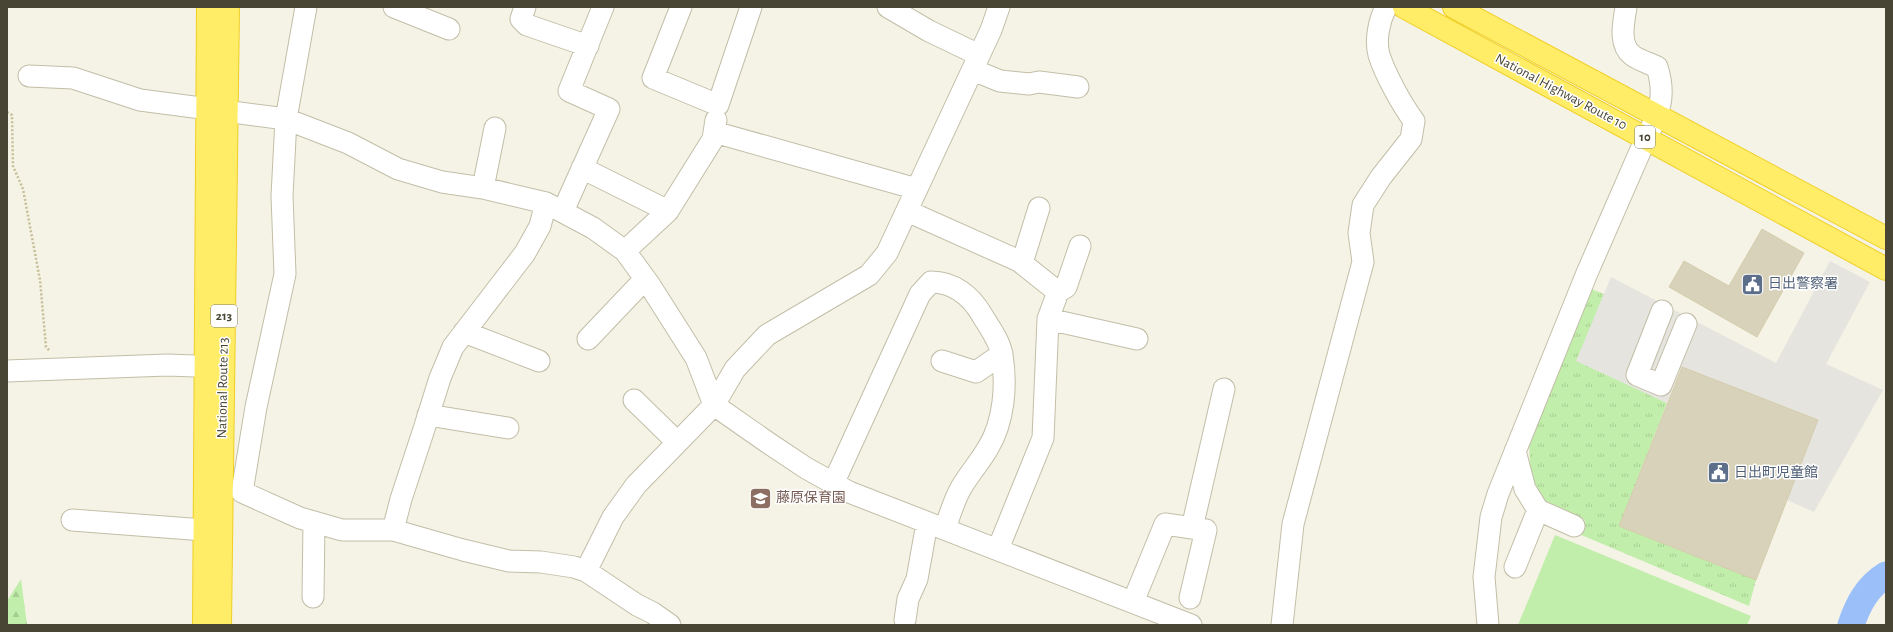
<svg xmlns="http://www.w3.org/2000/svg" width="1893" height="632" font-family="'Alegreya Sans','Noto Sans JP',sans-serif">
<style>
.grass{fill:url(#grass-tufts)}
.forest{fill:url(#forest-firs)}
.pitch{fill:#c1eeaa}
.parking{fill:#e5e4de}
.lines{fill:none;stroke-linecap:round;stroke-linejoin:round}
.river{stroke:#9bbff9;stroke-width:27}
.building{fill:#d8d2ba;stroke:#d4ccac}
.minor-casing{stroke:#c2bea7;stroke-width:23}
.highway-casing{stroke:#f0cf25;stroke-width:24}
.path{stroke:#c5be97;stroke-width:2.5;stroke-dasharray:2 2;stroke-linecap:butt}
.minor{stroke:#fff;stroke-width:21}
.highway{stroke:#ffec67;stroke-width:22}
.labels{text-anchor:middle;dominant-baseline:central;stroke-width:3;stroke-linejoin:round;paint-order:stroke}
.shield{fill:#fff;stroke:#807d71;stroke-width:1}
.shield-label{font-size:13px;font-weight:bold;fill:#494534}
.street-label{font-size:14px;fill:#494534;stroke:#fff}
.service-label{font-size:14px;fill:#4e5e75;stroke:#fff;text-anchor:start}
.education-label{font-size:14px;fill:#785e54;stroke:#fff;text-anchor:start}
</style>
<defs>
<pattern id="grass-tufts" width="24" height="20" patternUnits="userSpaceOnUse"><rect width="24" height="20" fill="#c1eeaa"/><path d="M3 7l-1-3M5 7V3M7 7l1-3M15 17l-1-3M17 17v-4M19 17l1-3" fill="none" stroke="#a7cd93"/></pattern>
<pattern id="forest-firs" width="22" height="20" patternUnits="userSpaceOnUse"><rect width="22" height="20" fill="#c1eeaa"/><path d="M5 1l3.5 6h-7zM16 11l3.5 6h-7z" fill="#a7cd93"/></pattern>
</defs>
<rect width="100%" height="100%" fill="#f5f3e6"/>
<path class="grass" d="M1591 289 1604 294 1577 361 1667 403 1619 526 1756 580 1749 606 1579 534 1585 520 1538 497 1530 467 1529 438Z"/>
<path class="forest" d="M21 579 27 625H7V601Z"/>
<path class="pitch" d="M1555 535 1751 616 1747 625H1518Z"/>
<path class="parking" d="M1830 261 1870 282 1826 364 1883 390 1814 512 1787 500 1818 420 1681 367 1667 403 1576 361 1611 277 1776 363Z"/>
<g class="lines">
<path class="river" d="M1851 625C1858 604 1867 587 1886 575"/>
</g>
<path class="building" d="M1762 229 1804 253 1757 337 1669 287 1684 261 1729 286Z
M1682 367 1818 420 1756 580 1619 526Z"/>
<g class="lines">
<defs>
<path id="minor" d="M306 7 286 119 282 196 285 274 256 407 242 492 300 518 342 530H393L463 550 509 561 541 562 574 567 586 571 637 605 653 613 670 625
M394 7 449 29
M525 7 521 19 527 25 588 46
M681 7 653 78 718 105 751 7
M888 7 929 31 979 55
M973 70 1000 81 1029 84 1039 82 1078 87
M29 76 73 78 140 100 286 119 348 143 398 169 442 182 483 188 546 203 593 228 625 251 649 284 696 358 714 405 767 442 806 468 849 492 1191 625
M714 132 917 189
M582 168 668 211
M483 188 495 128
M563 211 609 109 569 91 603 7
M907 211 1019 261 1058 292 1048 319 1043 438 998 549
M625 251 668 211 713 139 716 120
M1022 263 1039 208
M1058 292 1066 287 1080 246
M1662 311 1637 375 1661 385 1686 324
M1048 319 1137 339
M464 332 539 361
M588 339 645 279
M942 361 976 372 1002 354
M7 371 167 365 222 367
M634 400 677 442
M428 415 508 428
M1515 451 1525 489 1538 510 1574 526
M833 484 920 294 931 282C954 282 971 296 982 315 989 327 1000 341 1002 355 1007 385 1004 422 988 448 980 462 969 474 961 488 954 500 950 515 945 528
M72 520 204 530
M1192 528 1224 389
M393 530 401 499 424 429 440 378 453 347 525 253 540 226 546 203
M1515 567 1538 510
M586 571 613 517 636 485 714 405 735 369 767 335 869 275 887 253 991 30 999 7
M313 597 314 522
M1133 602 1165 524 1206 530 1190 598
M905 620 908 599 917 579 927 523
M1282 625 1293 524 1363 262 1359 233 1363 205 1381 177 1411 139 1414 121C1402 105 1385 74 1379 55 1375 40 1379 21 1386 7
M1488 625 1484 577 1491 517 1498 494 1587 273 1646 138C1660 112 1666 95 1657 67 1649 63 1638 60 1632 55 1618 44 1624 21 1626 7"/>
<path id="highway" d="M1404 7 1886 269
M1454 7 1886 238
M204 625 208 7
M220 625 228 7"/>
</defs>
<use href="#minor" class="minor-casing"/>
<use href="#highway" class="highway-casing"/>
<path class="path" d="M7 112 12 115 13 166 23 189 40 280 46 347 50 351"/>
<use href="#minor" class="minor"/>
<use href="#highway" class="highway"/>
</g>
<defs>
<symbol id="civic-square" viewBox="-11 -11 22 22"><rect x="-9" y="-9" width="18" height="18" rx="4" fill="#5c6f8a" stroke="#fff"/><path d="M-.6-6.5H3V-4.5H.6V-3L4-1V1h2V6H-6V1h2V-1L-.6-3ZM-1.2 2.5V6h2.4V2.5Z" fill="#fff"/></symbol>
<symbol id="school-square" viewBox="-11 -11 22 22"><rect x="-9" y="-9" width="18" height="18" rx="4" fill="#8d6e63" stroke="#fff"/><path d="M0-5L7-2L0 1L-7-2ZM-4 1L0 2.5L4 1V4Q0 6-4 4Z" fill="#fff"/></symbol>
</defs>
<g fill-rule="evenodd">
<use href="#civic-square" x="1740" y="272" width="25" height="25"/>
<use href="#civic-square" x="1706" y="460" width="25" height="25"/>
<use href="#school-square" x="748" y="486" width="25" height="25"/>
</g>
<g class="labels">
<g class="shield">
<rect x="1635" y="126" width="20" height="22" rx="3"/>
<rect x="211" y="305" width="26" height="22" rx="3"/>
</g>
<g class="shield-label">
<text x="1645" y="137">10</text>
<text x="224" y="316">213</text>
</g>
<g class="street-label">
<text transform="translate(1561 92) rotate(28)">National Highway Route 10</text>
<text transform="translate(223 388) rotate(-89)">National Route 213</text>
</g>
<g class="service-label">
<text x="1768" y="284">日出警察署</text>
<text x="1734" y="473">日出町児童館</text>
</g>
<g class="education-label">
<text x="776" y="498">藤原保育園</text>
</g>
</g>
<rect width="1893" height="632" fill="none" stroke="#494534" stroke-width="16"/>
</svg>
